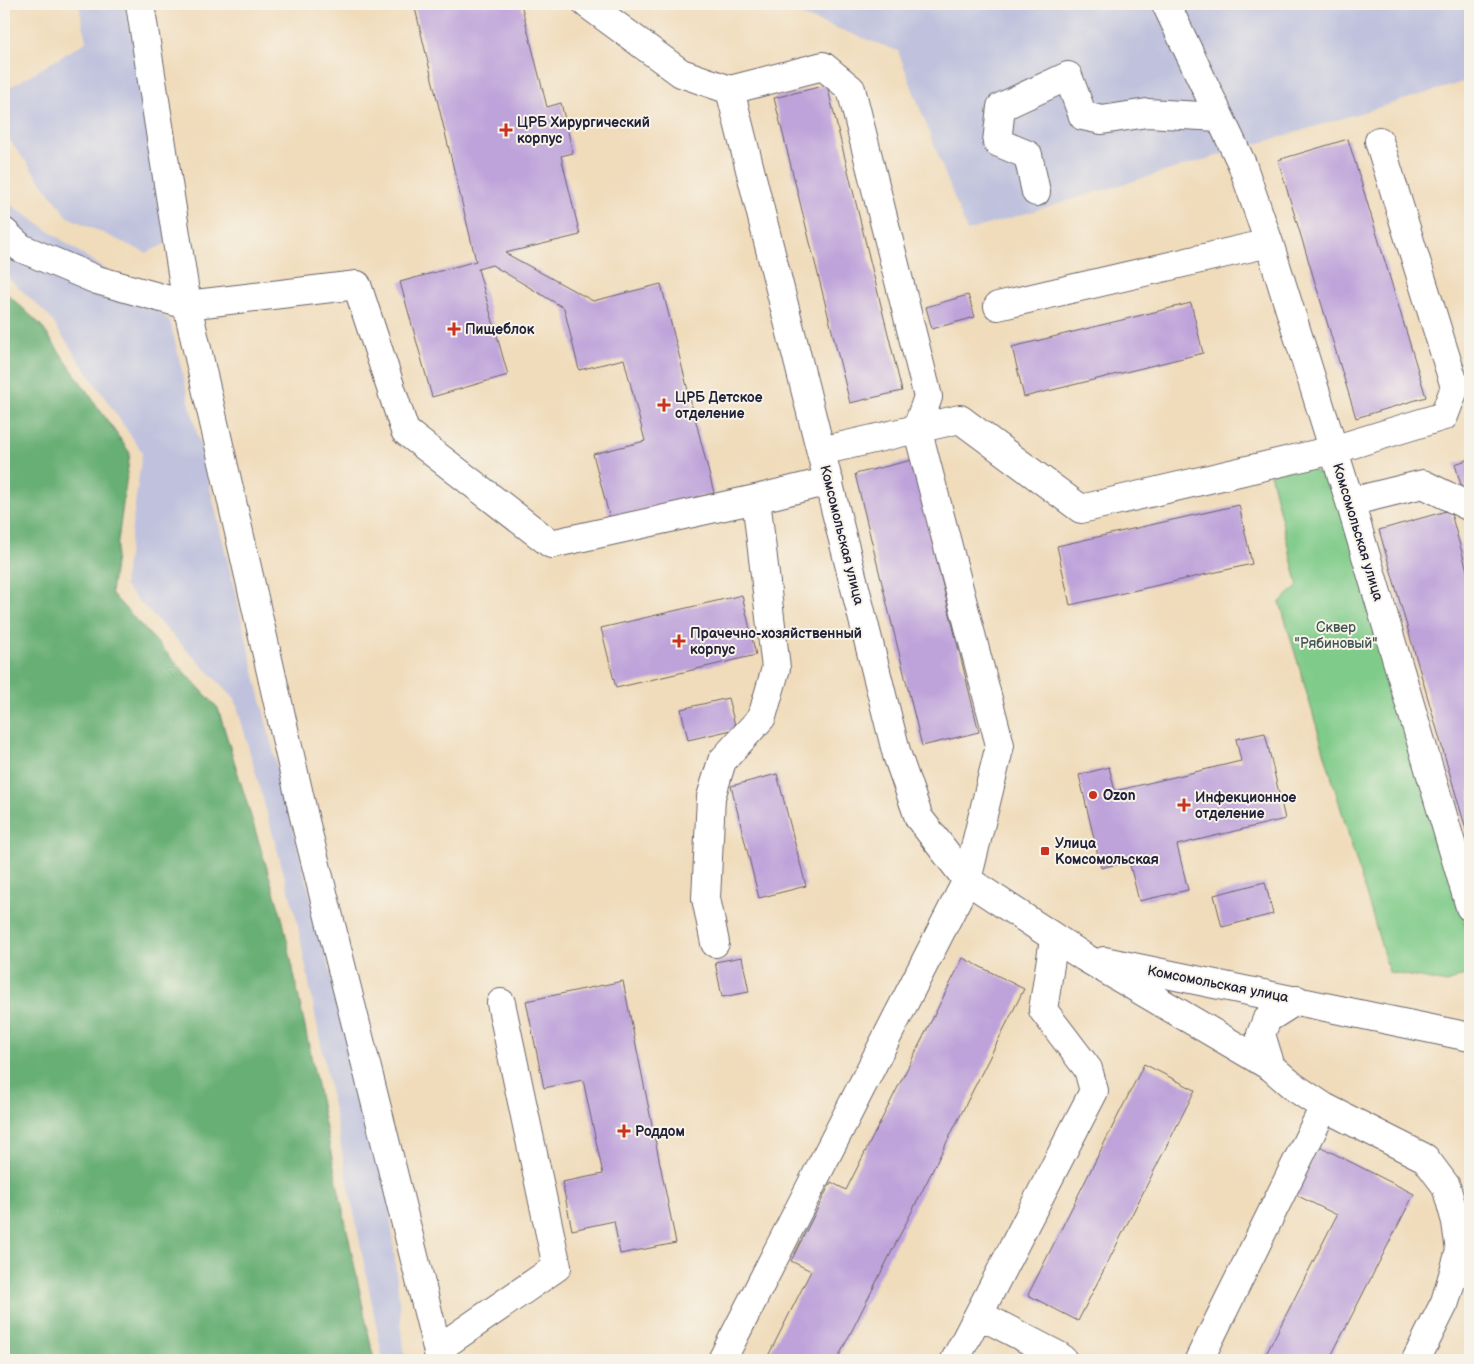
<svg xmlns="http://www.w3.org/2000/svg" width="1474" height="1364" font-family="'Balsamiq Sans',sans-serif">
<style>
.industrial{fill:#c0c2dd}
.green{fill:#7fcb89;stroke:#507662}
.forest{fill:#67af75;stroke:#446858}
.building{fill:#bea3da}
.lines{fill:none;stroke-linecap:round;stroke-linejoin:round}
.minor-casing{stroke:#6a6368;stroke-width:30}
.minor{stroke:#fff;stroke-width:28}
.poi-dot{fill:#c8321e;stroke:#f7f3e8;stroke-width:2}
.labels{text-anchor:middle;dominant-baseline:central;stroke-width:4;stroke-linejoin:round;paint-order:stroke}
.poi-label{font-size:14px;font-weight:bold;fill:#22223b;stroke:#f7f3e8;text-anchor:start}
.street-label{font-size:14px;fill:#22223b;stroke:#f7f3e8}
.park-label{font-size:14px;fill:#3e5552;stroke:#f7f3e8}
</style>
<rect width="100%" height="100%" fill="#f7f3e8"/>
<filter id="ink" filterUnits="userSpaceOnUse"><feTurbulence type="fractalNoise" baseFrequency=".02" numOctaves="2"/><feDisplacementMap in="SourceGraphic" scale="10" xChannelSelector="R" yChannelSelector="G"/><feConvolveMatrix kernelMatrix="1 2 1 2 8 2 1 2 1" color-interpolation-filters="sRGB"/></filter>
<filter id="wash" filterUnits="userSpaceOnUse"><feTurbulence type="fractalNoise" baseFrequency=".0096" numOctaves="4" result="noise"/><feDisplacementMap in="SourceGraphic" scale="20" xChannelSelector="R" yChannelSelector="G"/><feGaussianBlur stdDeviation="1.12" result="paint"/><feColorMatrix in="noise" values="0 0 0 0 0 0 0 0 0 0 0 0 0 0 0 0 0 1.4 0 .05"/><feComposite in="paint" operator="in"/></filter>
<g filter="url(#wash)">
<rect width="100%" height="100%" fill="#f0dcbb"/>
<path class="industrial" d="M79 4H126L182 236 146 253 68 217 4 133V91L86 42Z
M771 4H1470V80L967 231 898 51Z
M4 200 113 275 170 321 277 767 389 1200 405 1360H383L296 917 235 699 124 586 142 452 48 315 4 274Z"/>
<path class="green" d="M1296 464C1328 474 1330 480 1345 508L1470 941V972L1447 983 1389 972 1280 602 1298 586 1269 469Z"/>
<path class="forest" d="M4 291 40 324 130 453 111 593 218 708 283 921 374 1360H4Z"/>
<g id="blocks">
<path class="building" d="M414 4H521L547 107 561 103 573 153 561 156 580 235 505 253 593 301 661 284 714 493 610 519 593 454 645 441 624 359 579 370 564 308 492 265 478 269 508 375 432 397 400 282 476 261Z
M827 85 902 391 850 403 774 98Z
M1348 139 1426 397 1356 418 1278 160Z
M968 295 975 317 932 329 926 307Z
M1191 303 1203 353 1024 397 1012 347Z
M1470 459V486L1462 489 1455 464Z
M912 460 979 732 922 746 855 474Z
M1239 505 1252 564 1070 605 1057 546Z
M1450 510 1470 581V843L1379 530Z
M742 595 756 655 616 688 601 628Z
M728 698 736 729 688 740 681 709Z
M1265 733 1285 819 1177 845 1188 890 1139 901 1129 861 1101 868 1079 775 1109 767 1115 791 1241 761 1236 739Z
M777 774 806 886 759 898 731 786Z
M1265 882 1273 914 1222 927 1214 895Z
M742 957 749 992 722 997 715 962Z
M963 958 1024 989 837 1360H766L811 1271 791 1261 831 1182 846 1190Z
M623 981 676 1243 620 1254 614 1221 572 1230 562 1182 603 1174 583 1080 544 1088 526 1001Z
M1144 1064 1195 1090 1078 1321 1028 1295Z
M1319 1146 1414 1194 1329 1360H1263L1337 1215 1294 1194Z"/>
</g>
</g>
<g filter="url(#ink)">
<use href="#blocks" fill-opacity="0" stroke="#6a6368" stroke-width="1"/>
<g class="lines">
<defs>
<path id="minor" d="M140 4 187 305 305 821 440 1360
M587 4 681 73 730 90
M1166 4 1242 164 1269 243 1350 502 1470 907
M730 90 897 755 919 818 967 880 1084 957 1271 1067 1294 1087 1324 1107 1425 1158 1446 1186 1456 1222 1460 1251 1445 1302 1416 1360
M1036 192 1028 155 997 142 1001 107 1068 76 1083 116 1102 120 1147 113 1219 117
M4 232 21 248 97 280 187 305 357 285 405 431 551 544 756 499 829 481
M998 306 1269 243
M821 451 960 419 1081 509 1333 450 1444 416 1455 387 1379 141
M1350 502 1423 484 1470 507
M715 943 706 898 711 797 722 761 762 717 776 668 756 499
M1104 961 1470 1037
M1271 1067 1261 1034 1267 1019 1297 1000
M980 1315 1059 1356 1063 1360
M438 1349 557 1267 501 1003
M722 1360 967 880 1000 745 917 428 928 397 851 89 823 66 730 90
M955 1360 1094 1091 1088 1069 1043 1010 1054 939
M1199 1360 1324 1107"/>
</defs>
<use href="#minor" class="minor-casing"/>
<use href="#minor" class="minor"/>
</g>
</g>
<g class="poi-dot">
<path d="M503.5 122.5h5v5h5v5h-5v5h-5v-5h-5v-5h5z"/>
<path d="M451.5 321.5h5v5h5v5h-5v5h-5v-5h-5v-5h5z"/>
<path d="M661.5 397.5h5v5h5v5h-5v5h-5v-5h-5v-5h5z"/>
<path d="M676.5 633.5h5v5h5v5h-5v5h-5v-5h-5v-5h5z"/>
<circle cx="1093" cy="795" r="5"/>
<path d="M1181.5 797.5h5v5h5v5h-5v5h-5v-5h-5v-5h5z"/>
<rect x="1040" y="846" width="10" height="10" rx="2.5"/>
<path d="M621.5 1123.5h5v5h5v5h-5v5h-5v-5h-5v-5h5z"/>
</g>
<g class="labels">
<g class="poi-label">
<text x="517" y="122">ЦРБ Хирургический<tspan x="517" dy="16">корпус</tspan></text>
<text x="465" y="329">Пищеблок</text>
<text x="675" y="397">ЦРБ Детское<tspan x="675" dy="16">отделение</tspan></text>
<text x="690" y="633">Прачечно-хозяйственный<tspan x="690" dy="16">корпус</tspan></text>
<text x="1103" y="795">Ozon</text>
<text x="1195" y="797">Инфекционное<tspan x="1195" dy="16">отделение</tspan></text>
<text x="1055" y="843">Улица<tspan x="1055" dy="16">Комсомольская</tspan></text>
<text x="635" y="1131">Роддом</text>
</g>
<g class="street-label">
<text transform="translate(1358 532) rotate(73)">Комсомольская улица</text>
<text transform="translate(842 535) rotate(76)">Комсомольская улица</text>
<text transform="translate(1218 984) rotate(11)">Комсомольская улица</text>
</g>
<g class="park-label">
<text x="1336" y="627">Сквер<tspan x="1336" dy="16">"Рябиновый"</tspan></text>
</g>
</g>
<rect width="1474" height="1364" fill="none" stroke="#f7f3e8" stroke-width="20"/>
</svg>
